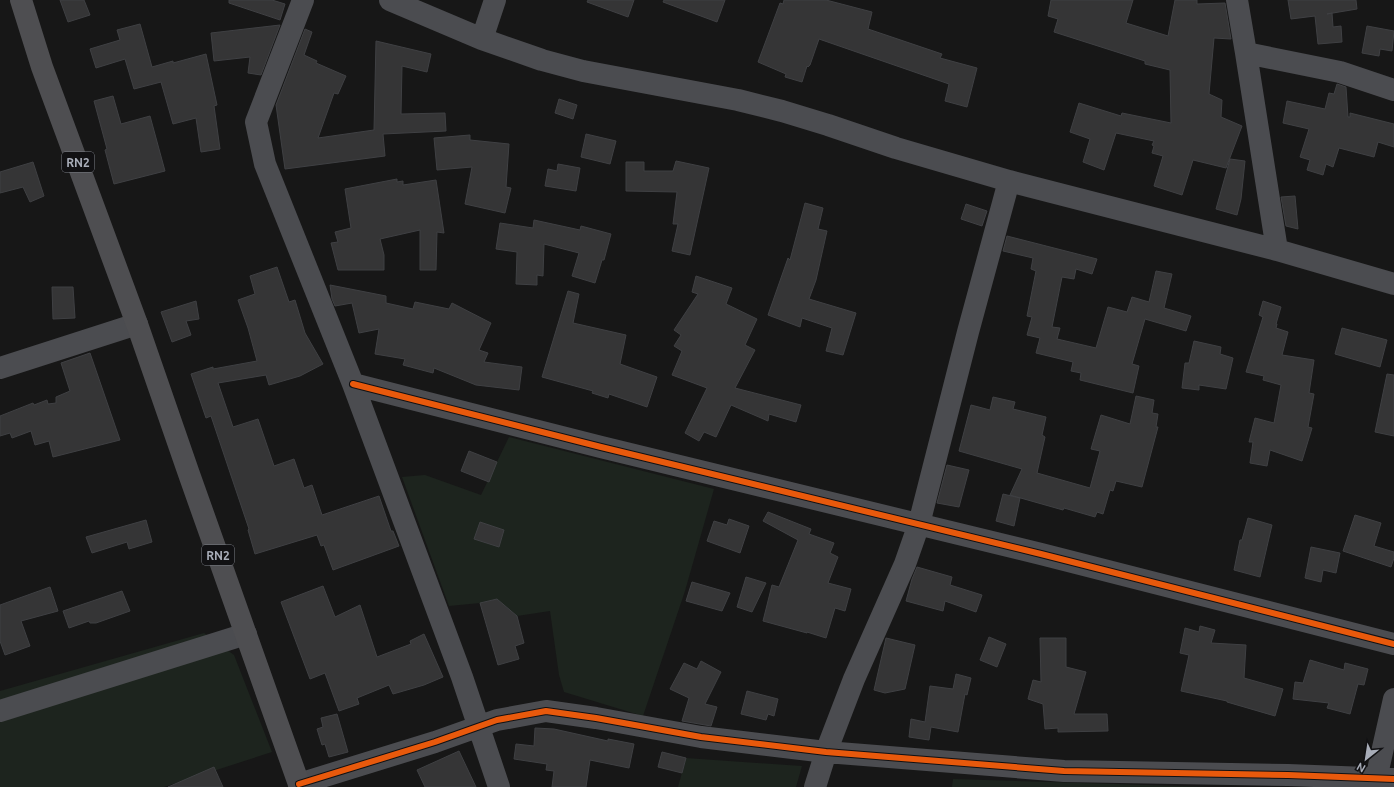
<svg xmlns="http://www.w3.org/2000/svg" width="1394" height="787" font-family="Ubuntu,sans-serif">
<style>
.green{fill:#1d241e}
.building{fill:#353536;stroke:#3f4043}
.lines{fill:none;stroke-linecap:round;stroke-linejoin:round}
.minor{stroke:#4b4c50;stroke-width:22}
.highway{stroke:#4e4e51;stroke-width:22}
.cycleway-casing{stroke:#111113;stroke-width:8}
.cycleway{stroke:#e8590c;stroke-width:6}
.labels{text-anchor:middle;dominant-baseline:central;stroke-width:3;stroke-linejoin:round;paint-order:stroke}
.shield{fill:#111113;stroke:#7b7e86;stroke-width:1}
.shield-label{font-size:12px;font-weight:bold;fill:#a8adb8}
</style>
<rect width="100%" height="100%" fill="#171717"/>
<path class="green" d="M509 437 714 489 685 591 643 716 564 692 559 675 550 611 517 616 497 599 480 603 449 606 402 477 425 475 481 495Z
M204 633 234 655 272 752 164 787H0V691Z
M686 758 802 766 796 787H678Z
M953 779 1212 787H952Z"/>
<path class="building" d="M60 0H84L90 15 68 22Z
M229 0H272L285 4 280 20 229 3Z
M588 0H634L628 17 587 2Z
M664 0H725L717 22 663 2Z
M784 0H826L872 12 868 29 942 54 940 58 977 68 967 107 945 101 949 84 819 39 810 65 808 67 807 66 802 82 785 77 786 74 758 62 780 3 783 4Z
M1051 0H1133L1126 23 1168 36 1175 0H1197V4L1225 3 1231 39 1214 38 1209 94 1222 100 1221 117 1242 126 1226 168 1193 160 1182 195 1154 186 1163 156 1152 153 1154 146 1152 145 1154 141 1116 133 1104 170 1083 162 1090 139 1070 132 1079 103 1121 116 1122 113 1171 123 1170 70 1145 64V61L1054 32 1058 19 1048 16Z
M1288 0H1356L1357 9 1327 14 1332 13 1333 27 1341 26 1342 42 1318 44 1315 16 1291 19Z
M140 24 152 67 173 61V63L206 54 217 105 214 106 220 149 201 152 196 118 173 124 161 82 134 89 125 59 96 68 90 49 120 40 117 30Z
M280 25 261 75 248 73 250 57 214 61 211 33Z
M1367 26 1394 31 1392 51 1380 49 1379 56 1362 53Z
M305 29 312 32 304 55 317 61 316 63 346 76 338 94 334 93 318 138 374 130 376 41 431 54 427 72 402 66 401 114 445 113 446 131 383 134 385 156 285 169 276 105Z
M1337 84 1346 87 1348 117H1350V113L1394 124V147L1378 142 1374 157 1339 148 1333 167 1326 164 1323 175 1307 170 1310 160 1300 157 1309 129 1283 123 1287 101 1325 109 1329 93 1334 94Z
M113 96 121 124 150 116 165 171 114 184 105 150 107 149 94 101Z
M559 99 577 105 573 119 555 113Z
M586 134 616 141 610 164 581 157Z
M470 135V140L509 144 506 187 511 188 505 213 465 204 472 167 437 170 434 138Z
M1230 159 1245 161 1241 199 1237 215 1216 209Z
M676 161 709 168 690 255 672 251 678 224H673L677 192 626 191V162H644V171H673Z
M33 162 44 196 30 202 23 187 0 193V172Z
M558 164 580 168 576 191 545 186 548 169 557 171Z
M397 179V182L403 181V185L436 180 444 233 437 232 436 270H420V230L380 239 384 255V270H338L331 243 338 242 335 232 351 228 345 189Z
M1295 196 1298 229 1286 226 1281 197Z
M805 203 823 208 818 229 827 231 816 280 809 299 856 313 843 355 826 351 832 328 802 318 800 327 768 315 788 258 790 260Z
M966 204 987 211 982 226 961 219Z
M534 220 580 230 581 226 611 234 604 260H602L595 283 572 276 579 253 544 244 543 276 537 275V285L516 284 517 252 496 249 500 223 533 228Z
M1007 236 1097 259 1092 274 1076 269 1074 279 1062 277 1052 327 1060 328 1057 339 1096 348 1108 307 1127 312 1132 297 1149 302 1156 271 1172 274 1164 308 1191 316 1186 331 1145 319 1132 364 1139 366 1133 393 1080 380 1081 373 1071 371 1073 362 1036 353 1040 338 1027 335 1032 317 1027 316 1036 271 1031 269 1033 258 1003 251Z
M277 267 289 302 295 300 305 333 323 364 300 376 269 385 266 375 218 383 233 427 258 419 274 466 294 459 304 488 312 485 322 515 379 496 391 531H393L399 546 333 570 324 545 321 546 317 535 255 554 248 530 249 529 211 416 206 418 191 374 213 367V369L257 361 248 328 238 300 255 294 250 276Z
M696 276 732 288 726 304 757 319 745 345 755 350 735 388 801 405 796 422 769 414 768 421 731 405 716 437 704 432 699 441 685 433 707 388 672 375 682 351 674 346 681 335 674 330 698 294 692 292Z
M330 285 386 296V303L413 309 415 302 449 309 452 303 491 323 479 350 488 353 484 362 522 367 519 390 476 385 434 368 433 373 403 365 405 359 375 354 379 329 359 333 352 303 335 306 332 299Z
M52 287H73L75 318 53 319Z
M568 291 579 294 573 323 626 335 620 364 657 377 647 407 609 394 608 398 592 393 593 391 542 377Z
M196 301 199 319 186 321 191 335 172 342 161 312Z
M1263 301 1281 307 1276 324H1277L1276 328 1288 332 1282 355 1314 360 1309 393 1314 394 1308 427 1312 428 1302 461 1270 450 1267 466 1250 463 1253 442H1249L1255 418 1274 423 1281 385 1263 380 1264 376 1246 372 1263 317 1259 315Z
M1342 328 1387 340 1380 367 1335 354Z
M1194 341 1221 347 1220 354 1233 358 1226 389 1199 385V390L1182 388 1185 363H1189Z
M90 353 120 440 53 457 49 441 35 445 31 431 12 438 10 433 0 436V416L33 403 34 405 47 400 48 404 56 403V397L70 391 61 363Z
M1387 374 1394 375V436L1375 432Z
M1136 396 1154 400 1152 413 1158 414 1156 427H1158L1142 487 1116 481 1113 491 1110 490 1103 514 1097 512 1095 517 1064 508 1063 510 1010 495 1022 469 959 451 971 405 990 410 993 397 1015 402 1013 409 1046 417 1042 435 1045 437 1037 473 1090 488 1100 451 1091 449 1101 415 1130 424Z
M469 451 497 462 489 482 461 471Z
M947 465 969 470 959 507 937 503Z
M1003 494 1020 498 1014 526 996 521Z
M768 512 811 529 809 534 834 543 830 553 838 557 828 583 851 589 845 611 835 608 826 638 807 632V633L763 621 772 585 779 587 798 540 763 521Z
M1355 515 1381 523 1374 546 1394 552V558L1391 567 1343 551Z
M1248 518 1272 525 1260 577 1234 570 1240 540H1242Z
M729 519 749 526 740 553 707 541 714 521 727 525Z
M146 520 152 542 129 549 127 542 92 553 86 537Z
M480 522 504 530 499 547 474 539Z
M1311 547 1340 553 1336 573 1323 570 1321 582 1305 578Z
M917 567 952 577 950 585 982 595 976 612 945 601 943 611 906 601 912 579Z
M746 577 766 583 752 612 737 607Z
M692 582 730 593 722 611 686 601Z
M323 586 335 617 360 605 377 657 411 644 410 641 424 634 443 677 424 685 393 694 389 685 357 698 359 704 339 711 325 673 310 679 281 602Z
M50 587 58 611 21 621 30 646 5 655 0 641V605Z
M122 591 130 611 96 623H90L89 621 69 628 63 611Z
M497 599 517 616 524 643 515 646 519 659 498 665 480 603Z
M1200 626 1215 630 1211 643 1246 645 1244 678 1283 689 1275 716 1227 702V701L1181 691 1189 655 1180 653 1185 628 1199 632Z
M989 637 1006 644 997 667 980 660Z
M886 638 915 645 905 689 885 693 874 690Z
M1040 638H1066V667L1086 672 1074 714H1107L1108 731 1058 732V728L1045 729 1043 704 1028 699 1033 680 1041 682Z
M1310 660 1344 670 1345 663 1368 669 1364 685 1358 684 1350 714 1327 708 1329 703 1293 699 1295 682 1303 683Z
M701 661 721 672 705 704 717 707 711 726 682 721 689 698 670 689 684 663 697 669Z
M956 674 971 678 967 695 965 694 958 732 931 727 929 740 909 737 911 719 925 722 930 686 953 689Z
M747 691 778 699 774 716 768 714 766 720 741 714Z
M337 714 348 752 329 757 325 744 322 745 317 729 323 727 321 718Z
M535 728 554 729 608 741V739L634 744 629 768 590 760 586 787H552L554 771 546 770 547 764 514 759 516 744 534 746Z
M459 751 476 787H425L417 770Z
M662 752 686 758 682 773 658 767Z
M214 767 223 787H168Z"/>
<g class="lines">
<path class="minor" d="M303 0 256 122 265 164 353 384 462 677 499 787
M390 0 482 39 542 60 583 71 738 100 782 111 828 125 896 148 1009 181 1277 250 1394 284
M1237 0 1246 53 1277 250
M482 39 495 0
M1246 53 1340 72 1394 90
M0 368 137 324
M353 384 601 447 1041 554 1394 644
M0 711 246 634
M1376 779 1394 699
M299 784 435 742 497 720 546 711 596 718 701 737 826 752 1064 771 1288 775 1394 779
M815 787 826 752 854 679 905 564 919 524 968 332 1009 181"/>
<path class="highway" d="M21 0 42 67 137 324 189 474 300 787"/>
<defs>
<path id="cycleway" d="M353 384 601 447 1041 554 1394 644
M299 784 435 742 497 720 546 711 596 718 701 737 826 752 1064 771 1288 775 1394 779"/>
</defs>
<use href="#cycleway" class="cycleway-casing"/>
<use href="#cycleway" class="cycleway"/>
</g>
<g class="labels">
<g class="shield">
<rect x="62" y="152" width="32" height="20" rx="3"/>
<rect x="202" y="545" width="32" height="20" rx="3"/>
</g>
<g class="shield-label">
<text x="78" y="162">RN2</text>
<text x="218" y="555">RN2</text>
</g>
</g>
<g transform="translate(1366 759) rotate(210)" stroke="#111113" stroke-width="3" paint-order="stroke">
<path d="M0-3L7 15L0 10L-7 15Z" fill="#a8adb8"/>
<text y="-6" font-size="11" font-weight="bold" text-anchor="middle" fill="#a8adb8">N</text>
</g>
</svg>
